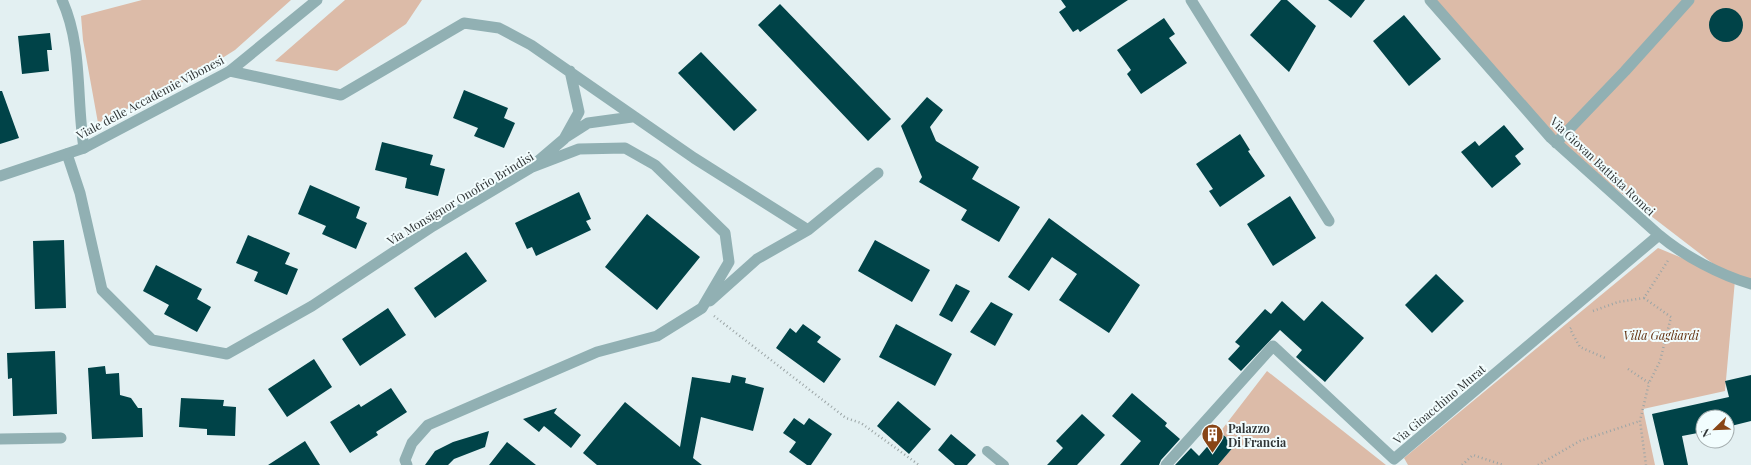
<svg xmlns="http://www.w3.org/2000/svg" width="1751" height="465" font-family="'Playfair Display',serif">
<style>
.green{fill:#dcbba8}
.building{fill:#004348}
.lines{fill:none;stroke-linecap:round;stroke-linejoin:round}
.path{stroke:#9ba5a6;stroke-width:2.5;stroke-dasharray:1 3;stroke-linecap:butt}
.service{stroke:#91b0b3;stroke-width:10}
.minor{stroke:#91b0b3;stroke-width:11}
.tertiary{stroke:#91b0b3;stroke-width:11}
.labels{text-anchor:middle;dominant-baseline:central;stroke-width:4;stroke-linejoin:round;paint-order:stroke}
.street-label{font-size:12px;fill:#303536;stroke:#f2fdfe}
.park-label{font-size:12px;font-style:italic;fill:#623110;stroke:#f2fdfe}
.poi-label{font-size:12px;font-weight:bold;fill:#303536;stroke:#f2fdfe;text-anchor:start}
</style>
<rect width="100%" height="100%" fill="#e3f0f2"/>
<path class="green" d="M142 0H291L235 50 189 79 98 123 83 40 81 16Z
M345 0H422L406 24 337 71 275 61Z
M1430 0H1751V284L1735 280 1725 391 1643 409 1655 465H1408L1404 458 1658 248 1733 279 1556 143Z
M1267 371 1386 465H1218L1235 445 1220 432Z"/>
<path class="building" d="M1061 0H1128L1080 32 1078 29 1073 32 1059 12 1066 7Z
M1281 0H1287L1316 26 1289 72 1250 35Z
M1328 0H1365L1351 18Z
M780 4 891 119 868 141 758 25Z
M1709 25a17 17 0 1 1 34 0a17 17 0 1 1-34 0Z
M1404 15 1441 59 1409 86 1373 41Z
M1164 18 1175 34 1169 38 1187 63 1141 94 1127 74 1131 70 1117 50Z
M50 33 52 50H47L49 71 22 74 18 36Z
M701 52 757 110 734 131 678 73Z
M464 90 508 108 504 118 515 123 504 148 474 136 478 128 453 118Z
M0 91H2L19 138 0 144Z
M927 97 943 110 930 127 936 141 979 167 972 179 1020 207 999 242 961 220 967 210 919 182 922 177 901 126Z
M1504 125 1524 149 1515 156 1521 164 1492 188 1461 152 1475 141 1479 146Z
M1240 134 1250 150 1248 151 1265 176 1220 207 1209 191 1213 189 1196 164Z
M382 142 433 155 430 165 445 169 438 196 405 188 407 178 375 170Z
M310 185 360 207 356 218 367 223 356 249 322 234 326 226 298 214Z
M579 192 591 219 586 221 591 230 536 256 532 247 527 249 515 223Z
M1290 196 1316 238 1273 266 1247 224Z
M647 214 700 257 657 310 605 267Z
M1049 218 1140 285 1109 333 1059 300 1077 274 1052 257 1029 291 1008 277Z
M248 235 290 253 285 264 298 269 287 295 254 281 258 272 236 263Z
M64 240 66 308 35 309 33 241Z
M875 240 930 270 912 302 858 271Z
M466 252 487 281 435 318 414 288Z
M156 265 202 289 197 299 211 307 197 332 164 314 169 305 143 291Z
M1436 274 1464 301 1432 333 1405 305Z
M956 284 970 291 952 322 939 315Z
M1282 301 1304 321 1322 301 1364 338 1325 382 1296 357 1302 350 1280 330 1241 371 1228 359 1240 346 1235 342 1265 309 1271 314Z
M991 302 1013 314 995 346 970 332Z
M388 308 406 335 360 366 342 339Z
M803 324 821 337 817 342 841 359 824 383 776 348 790 328 796 333Z
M896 324 952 354 935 386 879 357Z
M55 351 57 414 13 416 12 378 8 379 7 353Z
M314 359 332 387 287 417 268 389Z
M105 366 106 374 119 373 120 395 131 398 138 408H142L143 437 92 439 88 368Z
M732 375 746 378 745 383 764 388 753 431 701 417 693 458 702 465H597L583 453 625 402 680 447 692 377 730 383Z
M1751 375V421L1727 427V417H1703V432L1682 436 1688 465H1664L1652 414 1729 397 1725 381Z
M391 388 407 412 376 432 378 435 350 453 330 422 359 404 361 407Z
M1132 393 1167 423 1165 426 1180 439 1161 460 1159 465H1120L1141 441 1112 416Z
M181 398 224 400 223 406 236 407 235 436 207 435V429L179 427Z
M898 401 931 429 909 454 877 426Z
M557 408 554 413 581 435 571 448 544 426 539 432 523 419Z
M1082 414 1105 435 1077 465H1047L1063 448 1056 441Z
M794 418 804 425 809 418 832 434 811 465H807L789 452 796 442 783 433Z
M489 431 485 447 454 459 448 465H425L435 451 453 442Z
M1220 432 1235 445 1218 465H1175L1191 448 1199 456Z
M951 434 976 455 967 465H955L938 450Z
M305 441 320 465H268Z
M507 442 536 465H489Z"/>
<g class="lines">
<path class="path" d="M1644 298 1671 317 1660 361 1649 383
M1593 311 1618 302 1644 298 1669 259
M714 316 846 418 861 423 919 465
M1571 328 1570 329 1580 347 1605 358
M1628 369 1649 383 1640 421 1646 465
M1462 465 1473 455 1503 465
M1538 465 1580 441 1640 421"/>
<path class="service" d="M987 451 1004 465"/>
<path class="minor" d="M62 0C83 46 76 99 84 148
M1191 0 1329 221
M1430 0 1551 138 1659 235C1684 256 1720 275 1751 284
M230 71 341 95 464 23 499 28 531 45 694 158 808 230 878 173
M566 137 588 123 632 117
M1556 143 1625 71 1689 0
M67 154 80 193 102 290 152 340 227 354 312 306 433 226 532 167 579 149 625 148 655 165 725 233 729 262 702 308 657 336 597 352 428 425 412 443 405 460 407 465
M537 162 564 139 579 112 570 71
M710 301 757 259 808 230
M0 439 61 438
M1166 465 1273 346 1394 459 1659 235"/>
<path class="tertiary" d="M0 176 84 148 230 71 317 0"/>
</g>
<defs>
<symbol id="building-pin" viewBox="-11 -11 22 30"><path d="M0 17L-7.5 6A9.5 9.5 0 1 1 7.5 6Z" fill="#884516" stroke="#f2fdfe"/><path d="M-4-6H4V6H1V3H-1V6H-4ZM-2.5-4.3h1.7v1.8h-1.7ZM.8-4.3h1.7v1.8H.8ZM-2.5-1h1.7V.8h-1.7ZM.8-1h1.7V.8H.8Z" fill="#fff"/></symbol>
</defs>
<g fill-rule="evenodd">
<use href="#building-pin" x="1200" y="422" width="25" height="34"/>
</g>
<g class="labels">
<g class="street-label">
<text transform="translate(150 97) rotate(-28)">Viale delle Accademie Vibonesi</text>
<text transform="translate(1603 166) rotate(43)">Via Giovan Battista Romei</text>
<text transform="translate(460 198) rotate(-31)">Via Monsignor Onofrio Brindisi</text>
<text transform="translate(1439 404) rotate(-40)">Via Gioacchino Murat</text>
</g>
<g class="park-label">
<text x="1661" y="335">Villa Gagliardi</text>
</g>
<g class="poi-label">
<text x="1228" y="428">Palazzo<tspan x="1228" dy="14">Di Francia</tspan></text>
</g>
</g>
<g transform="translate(1715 429) rotate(247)"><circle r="19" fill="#f2fdfe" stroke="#a4adae"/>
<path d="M0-3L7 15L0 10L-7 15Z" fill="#884516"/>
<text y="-6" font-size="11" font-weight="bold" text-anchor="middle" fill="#303536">N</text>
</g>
</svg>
